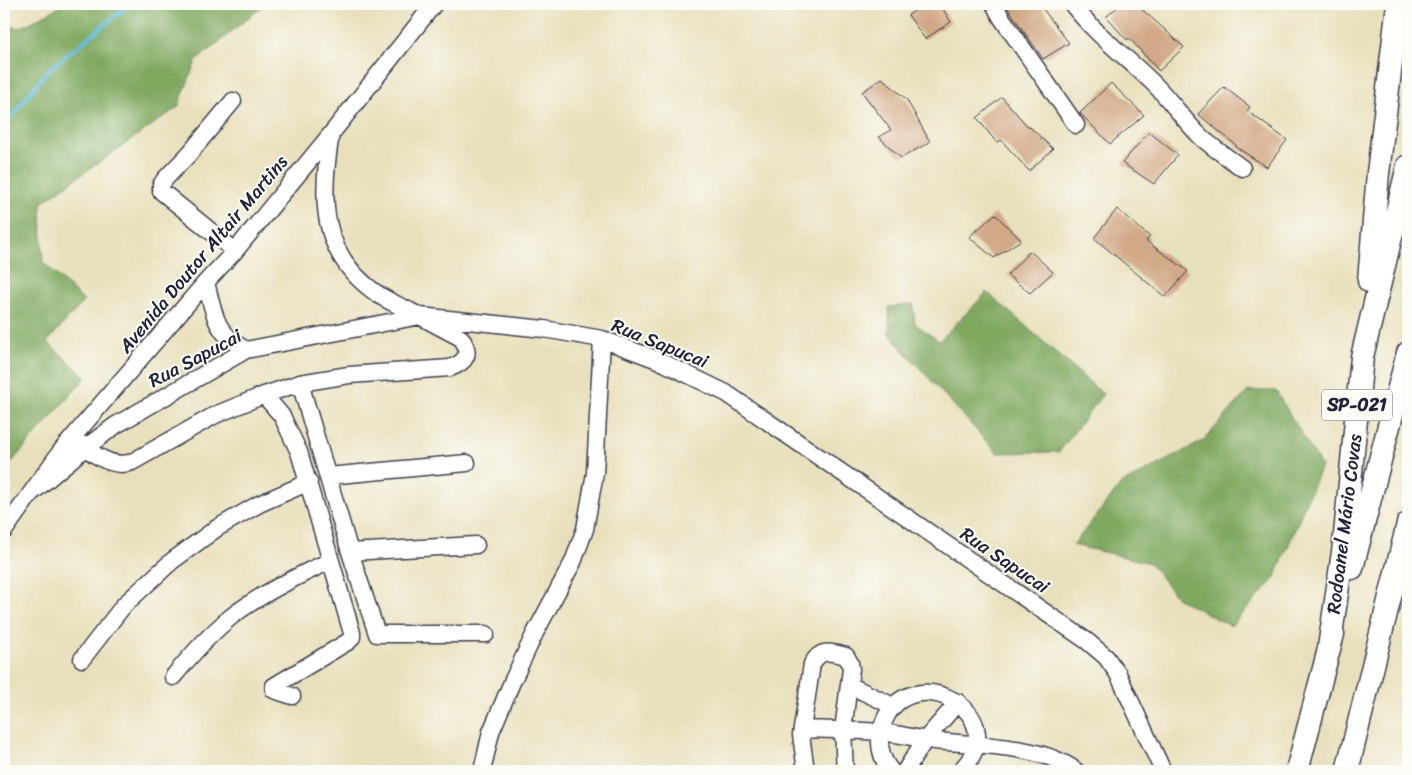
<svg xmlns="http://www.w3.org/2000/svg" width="1412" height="775" font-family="Sriracha,sans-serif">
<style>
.forest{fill:#80a960;stroke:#51664e}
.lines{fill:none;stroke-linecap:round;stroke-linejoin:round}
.stream{stroke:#5ebbdc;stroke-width:4}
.building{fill:#d2a986}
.minor-casing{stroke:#403e4e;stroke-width:19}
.highway-casing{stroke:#403e4e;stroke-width:25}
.minor{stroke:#fff;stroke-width:16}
.highway{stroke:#fff;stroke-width:22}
.labels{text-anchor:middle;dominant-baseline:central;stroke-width:4;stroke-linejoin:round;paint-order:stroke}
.shield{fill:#fdfcf7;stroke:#646373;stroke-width:1}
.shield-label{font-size:18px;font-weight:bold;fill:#22223b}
.street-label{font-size:19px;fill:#22223b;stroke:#fdfcf7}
</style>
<rect width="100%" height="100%" fill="#fdfcf7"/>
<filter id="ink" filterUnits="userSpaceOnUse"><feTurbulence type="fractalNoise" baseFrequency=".02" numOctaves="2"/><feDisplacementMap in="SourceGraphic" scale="10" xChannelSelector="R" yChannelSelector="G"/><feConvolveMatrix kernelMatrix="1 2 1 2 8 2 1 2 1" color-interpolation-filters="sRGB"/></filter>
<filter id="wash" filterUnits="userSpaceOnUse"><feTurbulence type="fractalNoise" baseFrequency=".0096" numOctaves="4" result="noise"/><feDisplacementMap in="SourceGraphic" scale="20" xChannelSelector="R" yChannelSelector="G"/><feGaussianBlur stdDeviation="1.12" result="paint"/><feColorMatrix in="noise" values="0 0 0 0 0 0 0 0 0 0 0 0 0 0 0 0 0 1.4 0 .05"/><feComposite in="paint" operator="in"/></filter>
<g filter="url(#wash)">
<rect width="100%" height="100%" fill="#e8e0bc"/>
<path class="forest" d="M65 4H265L196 61 178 107 41 203 43 262 84 301 47 342 86 377 4 471V25L20 28Z
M987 292 1103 394 1059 452 997 453 889 334V307L913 304 915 324 939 341Z
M1248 391H1276L1321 466 1275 578 1231 626 1178 599 1150 563 1073 545 1121 484 1203 441Z"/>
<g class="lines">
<path class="stream" d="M4 127 46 72 130 4"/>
</g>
<g id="blocks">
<path class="building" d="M925 4H940L951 22 925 39 908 15Z
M1005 4H1039L1069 43 1043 59Z
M1121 4H1136L1184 47 1159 71 1129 38 1127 40 1106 17Z
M882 78 907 100 930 142 901 158 879 137 891 130 862 92Z
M1111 83 1144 115 1110 144 1080 113Z
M1224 87 1250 107 1247 111 1287 140 1267 167 1236 147 1237 146 1198 114Z
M1002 97 1029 128 1030 127 1053 149 1029 171 1001 140 997 143 977 118Z
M1149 132 1178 155 1154 184 1122 163Z
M1117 209 1150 237 1146 241 1188 271 1165 297 1094 238Z
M995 214 1021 240 994 258 969 237Z
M1030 251 1053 272 1030 293 1007 275Z"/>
</g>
</g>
<g filter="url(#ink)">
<use href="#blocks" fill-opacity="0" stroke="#403e4e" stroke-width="1"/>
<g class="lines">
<defs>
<path id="minor" d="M994 4 1001 17 1076 125
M1072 4C1095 34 1124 55 1151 81 1169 98 1182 118 1199 135 1212 148 1228 157 1242 168
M233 101 189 154 165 179 161 185V191L235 251
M206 282C214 315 215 333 246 350
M300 383 350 552 377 634H486
M264 395 282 416 299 452 352 633V637L349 641 274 686V690L292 696
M73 437C88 451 111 470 132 462L215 415 264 395 300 383 349 375 450 368C466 362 472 354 461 338 444 329 427 320 410 311 400 306 388 301 379 295 319 255 320 198 331 134
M328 476 467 463
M34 491 85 448 116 425 246 350 420 316 544 329 602 339 658 360 726 393 1087 641 1106 657 1118 674 1163 771
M4 531 61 451 206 282 235 251 331 134 434 4
M350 552 476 545
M82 659 124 605 172 561 217 528 259 504 309 482
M173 677C191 655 210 634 232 616 261 594 297 576 330 561
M849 685 893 706
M802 729C828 730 853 730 879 732 898 733 916 739 935 741 976 745 1043 745 1076 771
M482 771 491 732 512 682 535 633 573 562 585 529 595 473 602 339
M806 771 801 735 812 664C821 648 830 652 846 656L850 663 851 669 843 730 845 771
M891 771C880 758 877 740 883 724 908 655 1019 714 960 771
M905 771 925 740 958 702"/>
<path id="highway" d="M1369 281 1378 173 1398 4
M1352 568 1408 353
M1329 648 1344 545 1362 357 1408 166
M1297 771 1333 634
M1347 771 1408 524"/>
</defs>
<use href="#minor" class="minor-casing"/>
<use href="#highway" class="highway-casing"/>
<use href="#minor" class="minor"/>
<use href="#highway" class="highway"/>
</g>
</g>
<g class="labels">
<rect class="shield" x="1322" y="389.5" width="70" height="31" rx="4"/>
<g class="shield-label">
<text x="1357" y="405">SP-021</text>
</g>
<g class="street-label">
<text transform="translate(203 254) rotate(-50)">Avenida Doutor Altair Martins</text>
<text transform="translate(660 343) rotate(22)">Rua Sapucai</text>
<text transform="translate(195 358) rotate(-28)">Rua Sapucai</text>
<text transform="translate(1344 524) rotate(-83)">Rodoanel Mário Covas</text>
<text transform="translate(1005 560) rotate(34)">Rua Sapucai</text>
</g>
</g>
<rect width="1412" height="775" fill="none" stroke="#fdfcf7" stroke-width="20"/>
</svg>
